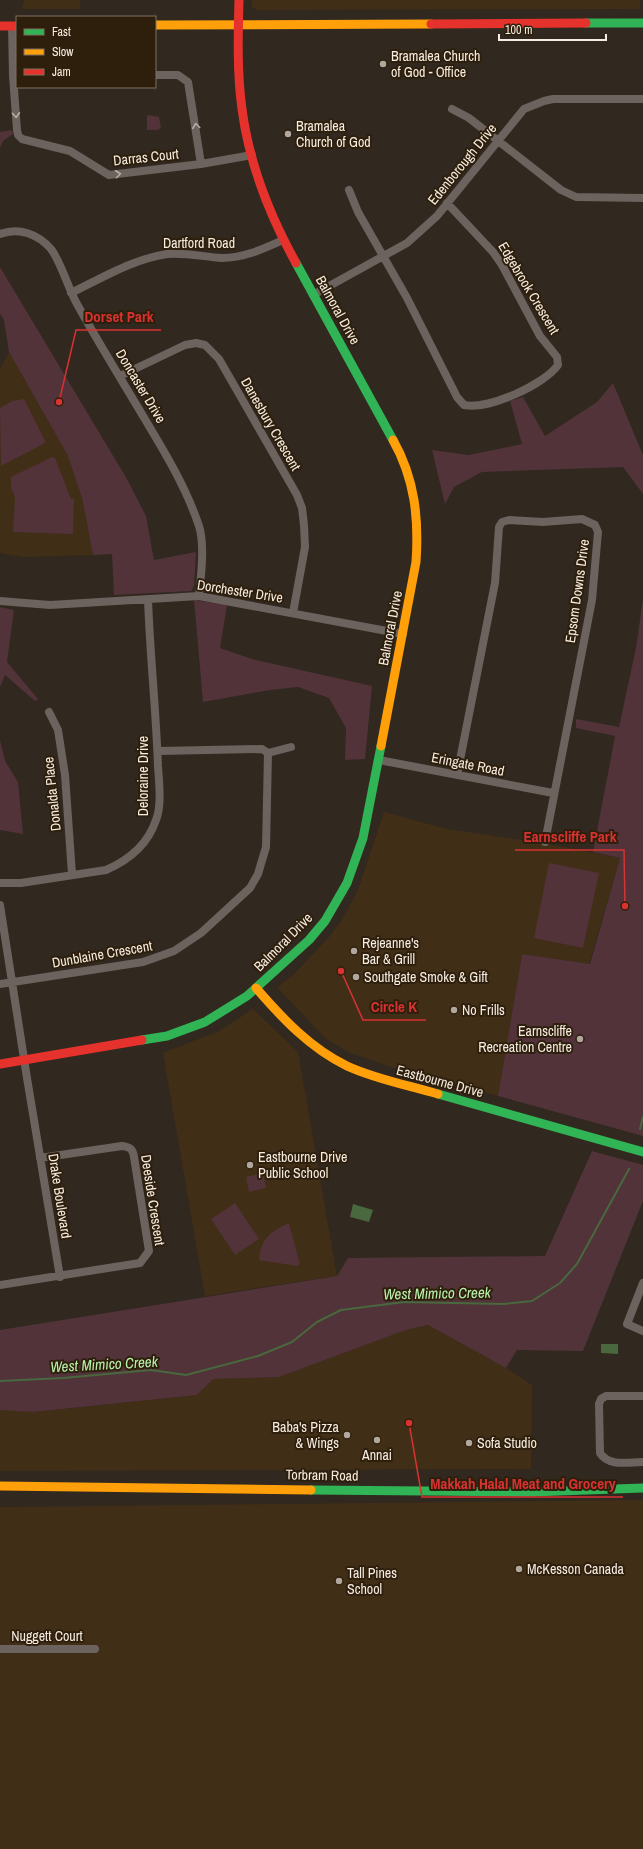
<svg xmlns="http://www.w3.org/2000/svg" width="643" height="1849" font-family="'Archivo Narrow',sans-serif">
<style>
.built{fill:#412e17}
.green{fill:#513339}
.water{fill:#49683e}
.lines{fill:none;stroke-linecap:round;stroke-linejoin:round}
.stream{stroke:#49683e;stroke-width:2}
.street{stroke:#6c625e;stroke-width:8}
.fast{stroke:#30b455;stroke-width:9}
.slow{stroke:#ff9f0a;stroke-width:9}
.jam{stroke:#e5322d;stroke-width:9}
.oneway{stroke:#b8aea6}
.poi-dot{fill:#b1a79c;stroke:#2e1f0d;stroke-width:1.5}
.labels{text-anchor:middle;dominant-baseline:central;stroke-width:4;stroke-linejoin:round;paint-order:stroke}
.poi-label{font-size:14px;fill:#f6ece0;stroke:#2e1f0d;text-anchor:start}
.street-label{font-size:14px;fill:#f6ece0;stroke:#2e1f0d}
.water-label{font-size:15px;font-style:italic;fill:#b9f1aa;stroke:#2e1f0d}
.leader{fill:none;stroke:#d83231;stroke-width:1.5}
.callout-dot{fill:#d83231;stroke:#2e1f0d;stroke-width:1.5}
.callout-label{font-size:15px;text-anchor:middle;font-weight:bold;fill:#d83231;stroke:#2e1f0d;stroke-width:4;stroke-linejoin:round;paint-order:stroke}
</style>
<rect width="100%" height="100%" fill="#31281f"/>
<path class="built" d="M24 0H80V9H22Z
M252 0H640V9L256 10 252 6Z
M9 352 68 456 82 498 93 555 23 557 0 553V369Z
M384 812 447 829 543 843 620 858 589 964 522 954 498 1096 394 1068 348 1052 325 1038 277 987 293 975 329 937 342 920 358 890Z
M253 1009 298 1052 337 1276 205 1296 163 1053 219 1031Z
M428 1325 506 1368 532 1385 531 1469 0 1471V1410L33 1412 197 1395 213 1379 279 1377 406 1330Z
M643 1500V1849H0V1507Z"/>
<path class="green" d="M149 115 159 117 161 128 157 130H147V116Z
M12 130 13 134 3 141 0 148V132Z
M0 267 127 479 146 516 154 560 196 552 194 586 191 591 114 595 112 554 93 555 82 498 68 456 9 352 4 320 0 314Z
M613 383 643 455V494L623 467 482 472 454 487 445 504 432 450 469 455 522 444 510 401 523 397 545 436 597 402Z
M24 399 45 441V443L1 466 0 408 12 401Z
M52 457 55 458 71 499H74L73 534 13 532 15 497 11 488V477Z
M643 599V1136L498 1096 522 954 590 964 620 858 593 852 615 736 576 728V719L619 727 636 648Z
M194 600 227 605 220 648 252 659 372 686 365 759 345 760 346 728 329 698 298 687 270 690 203 702Z
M0 607 14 610 7 662 38 699 35 701 5 675 0 687Z
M0 740 5 761 18 782 23 834 0 830Z
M549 863 599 873 583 948 534 938Z
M592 1151 643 1165V1201L583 1351 517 1350 506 1368 428 1325 406 1330 279 1377 213 1379 197 1395 33 1412 0 1410V1330L337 1276 348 1258 545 1256Z
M263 1173 266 1188 249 1192 246 1177Z
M235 1203 259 1239 235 1255 211 1219Z
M289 1223 300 1264 297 1266 259 1260C261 1238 270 1232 289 1223Z"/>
<path class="water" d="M353 1204 373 1210 369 1222 350 1217Z
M601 1344H618V1354L601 1353Z"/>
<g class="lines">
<path class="stream" d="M640 1129 643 1117
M0 1381 63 1378 151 1370 186 1375 258 1356 292 1342 317 1322 341 1310 404 1302 504 1304 532 1301 560 1283 577 1264 629 1169"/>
<path class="street" d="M12 26 13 76 17 130 18 135 22 139 70 151 109 175 201 164 252 155
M155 75H178L188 82 201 164
M452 109 469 118 561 190 576 197 643 198
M349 190 358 212 407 298 457 397 464 405C488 410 544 385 558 365L557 357 540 336 502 265 493 252 447 203
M0 234C19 227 38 234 51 249 60 260 69 290 77 304 98 342 121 379 143 416 164 451 186 487 199 526 205 545 201 576 199 596
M71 293C102 278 133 259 167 254 185 252 204 257 222 258 244 258 263 249 283 240
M313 295 407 243 437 216 524 109 544 101 553 99H643
M120 376 185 345 196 343 205 345 219 359 297 495 302 508 304 525 305 547 293 613
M0 601 50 605 199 596 403 634
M49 712 58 730 65 775 72 874
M268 753 291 747
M379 760 553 793
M457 775 495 583 499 527 502 522 509 520 543 522 582 519 595 525 598 532 592 600 545 842
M0 883H21L106 870C129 860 148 844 156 820 162 805 159 783 158 766 156 710 150 655 148 599
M0 905 27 1078 60 1277
M0 984 143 962 174 951 201 933 250 888 258 874 266 847 268 753 262 749 158 751
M643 1283 627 1324 643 1331
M0 1285 140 1263 149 1251 134 1157C133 1149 130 1147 122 1146L40 1158
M643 1396H606L601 1399 599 1404 600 1453C609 1467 628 1462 643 1462
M0 1649H95"/>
<path class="fast" d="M586 23H643
M296 263 393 440
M142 1040 167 1036 205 1022 247 996 309 940 325 921 347 883 363 838 381 746
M438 1094 643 1152
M311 1490 531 1492 643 1488"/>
<path class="slow" d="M155 25 431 24
M381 746 416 562C419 519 415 479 393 440
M256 988C282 1018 310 1048 347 1066 375 1079 407 1085 438 1094
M0 1486 311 1490"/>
<path class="jam" d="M239 0C238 36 237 73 242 109 249 163 270 216 296 263
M431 24 586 23
M0 26H17
M0 1064 142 1040"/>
</g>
<defs><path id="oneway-chevron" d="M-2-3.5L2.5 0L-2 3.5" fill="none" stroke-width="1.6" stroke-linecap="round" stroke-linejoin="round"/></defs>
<g class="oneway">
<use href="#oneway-chevron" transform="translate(16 115) rotate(86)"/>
<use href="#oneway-chevron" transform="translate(196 126) rotate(-98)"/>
<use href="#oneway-chevron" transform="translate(118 174) rotate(-7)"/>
</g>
<g class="poi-dot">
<circle cx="383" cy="64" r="4"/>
<circle cx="288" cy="134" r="4"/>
<circle cx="354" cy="951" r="4"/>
<circle cx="356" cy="977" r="4"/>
<circle cx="454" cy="1010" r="4"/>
<circle cx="580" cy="1039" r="4"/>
<circle cx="250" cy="1165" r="4"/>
<circle cx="347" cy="1435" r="4"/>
<circle cx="377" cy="1440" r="4"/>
<circle cx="469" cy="1443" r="4"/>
<circle cx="519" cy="1569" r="4"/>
<circle cx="339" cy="1581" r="4"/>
</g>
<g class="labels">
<g class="poi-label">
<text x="391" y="56">Bramalea Church<tspan x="391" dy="16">of God - Office</tspan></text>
<text x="296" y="126">Bramalea<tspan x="296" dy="16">Church of God</tspan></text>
<text x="362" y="943">Rejeanne's<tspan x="362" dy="16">Bar &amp; Grill</tspan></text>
<text x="364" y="977">Southgate Smoke &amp; Gift</text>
<text x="462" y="1010">No Frills</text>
<text x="572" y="1031" text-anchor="end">Earnscliffe<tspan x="572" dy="16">Recreation Centre</tspan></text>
<text x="258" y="1157">Eastbourne Drive<tspan x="258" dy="16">Public School</tspan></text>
<text x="339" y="1427" text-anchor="end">Baba's Pizza<tspan x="339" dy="16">&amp; Wings</tspan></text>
<text x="477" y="1443">Sofa Studio</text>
<text x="377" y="1455" text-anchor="middle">Annai</text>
<text x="527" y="1569">McKesson Canada</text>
<text x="347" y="1573">Tall Pines<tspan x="347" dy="16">School</tspan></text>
</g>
<g class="street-label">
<text transform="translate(146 157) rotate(-6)">Darras Court</text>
<text transform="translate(462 164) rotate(-51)">Edenborough Drive</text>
<text x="199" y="243">Dartford Road</text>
<text transform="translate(529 288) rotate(59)">Edgebrook Crescent</text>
<text transform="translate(338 310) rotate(61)">Balmoral Drive</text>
<text transform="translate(141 386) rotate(59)">Doncaster Drive</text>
<text transform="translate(271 424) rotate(60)">Danesbury Crescent</text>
<text transform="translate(240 591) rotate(9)">Dorchester Drive</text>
<text transform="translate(577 591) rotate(-82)">Epsom Downs Drive</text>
<text transform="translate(390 628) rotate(-79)">Balmoral Drive</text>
<text transform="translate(468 764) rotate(11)">Eringate Road</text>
<text transform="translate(143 776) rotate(-90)">Deloraine Drive</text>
<text transform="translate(52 794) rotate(-96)">Donalda Place</text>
<text transform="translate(283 942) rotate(-45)">Balmoral Drive</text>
<text transform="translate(102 954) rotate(-10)">Dunblaine Crescent</text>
<text transform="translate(440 1081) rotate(15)">Eastbourne Drive</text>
<text transform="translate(60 1196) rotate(81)">Drake Boulevard</text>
<text transform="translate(153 1200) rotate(81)">Deeside Crescent</text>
<text transform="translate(322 1475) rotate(1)">Torbram Road</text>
<text x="47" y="1636">Nuggett Court</text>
</g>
<g class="water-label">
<text transform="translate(437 1293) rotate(-1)">West Mimico Creek</text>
<text transform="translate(104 1364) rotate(-3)">West Mimico Creek</text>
</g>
</g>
<path class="leader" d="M59 402L76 330H161M625 906L624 850H515M341 971L363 1020H426M409 1423L422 1497H623"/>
<g class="callout-dot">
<circle cx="59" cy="402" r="4"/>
<circle cx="625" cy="906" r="4"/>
<circle cx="341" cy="971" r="4"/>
<circle cx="409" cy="1423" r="4"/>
</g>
<g class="callout-label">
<text x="119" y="322">Dorset Park</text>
<text x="570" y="842">Earnscliffe Park</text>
<text x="394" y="1012">Circle K</text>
<text x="523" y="1489">Makkah Halal Meat and Grocery</text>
</g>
<rect x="16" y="16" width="140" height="72" fill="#2e1f0d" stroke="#7e7161"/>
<rect x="24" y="29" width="20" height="6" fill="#30b455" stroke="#7e7161"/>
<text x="52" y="36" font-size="12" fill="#f6ece0">Fast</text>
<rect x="24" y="49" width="20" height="6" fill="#ff9f0a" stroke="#7e7161"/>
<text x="52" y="56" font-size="12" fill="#f6ece0">Slow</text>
<rect x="24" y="69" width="20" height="6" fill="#e5322d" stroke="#7e7161"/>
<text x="52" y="76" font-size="12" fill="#f6ece0">Jam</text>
<path d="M499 34v6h107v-6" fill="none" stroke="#f6ece0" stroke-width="2"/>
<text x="505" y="34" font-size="12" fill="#f6ece0" stroke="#2e1f0d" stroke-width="3" paint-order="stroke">100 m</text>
</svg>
